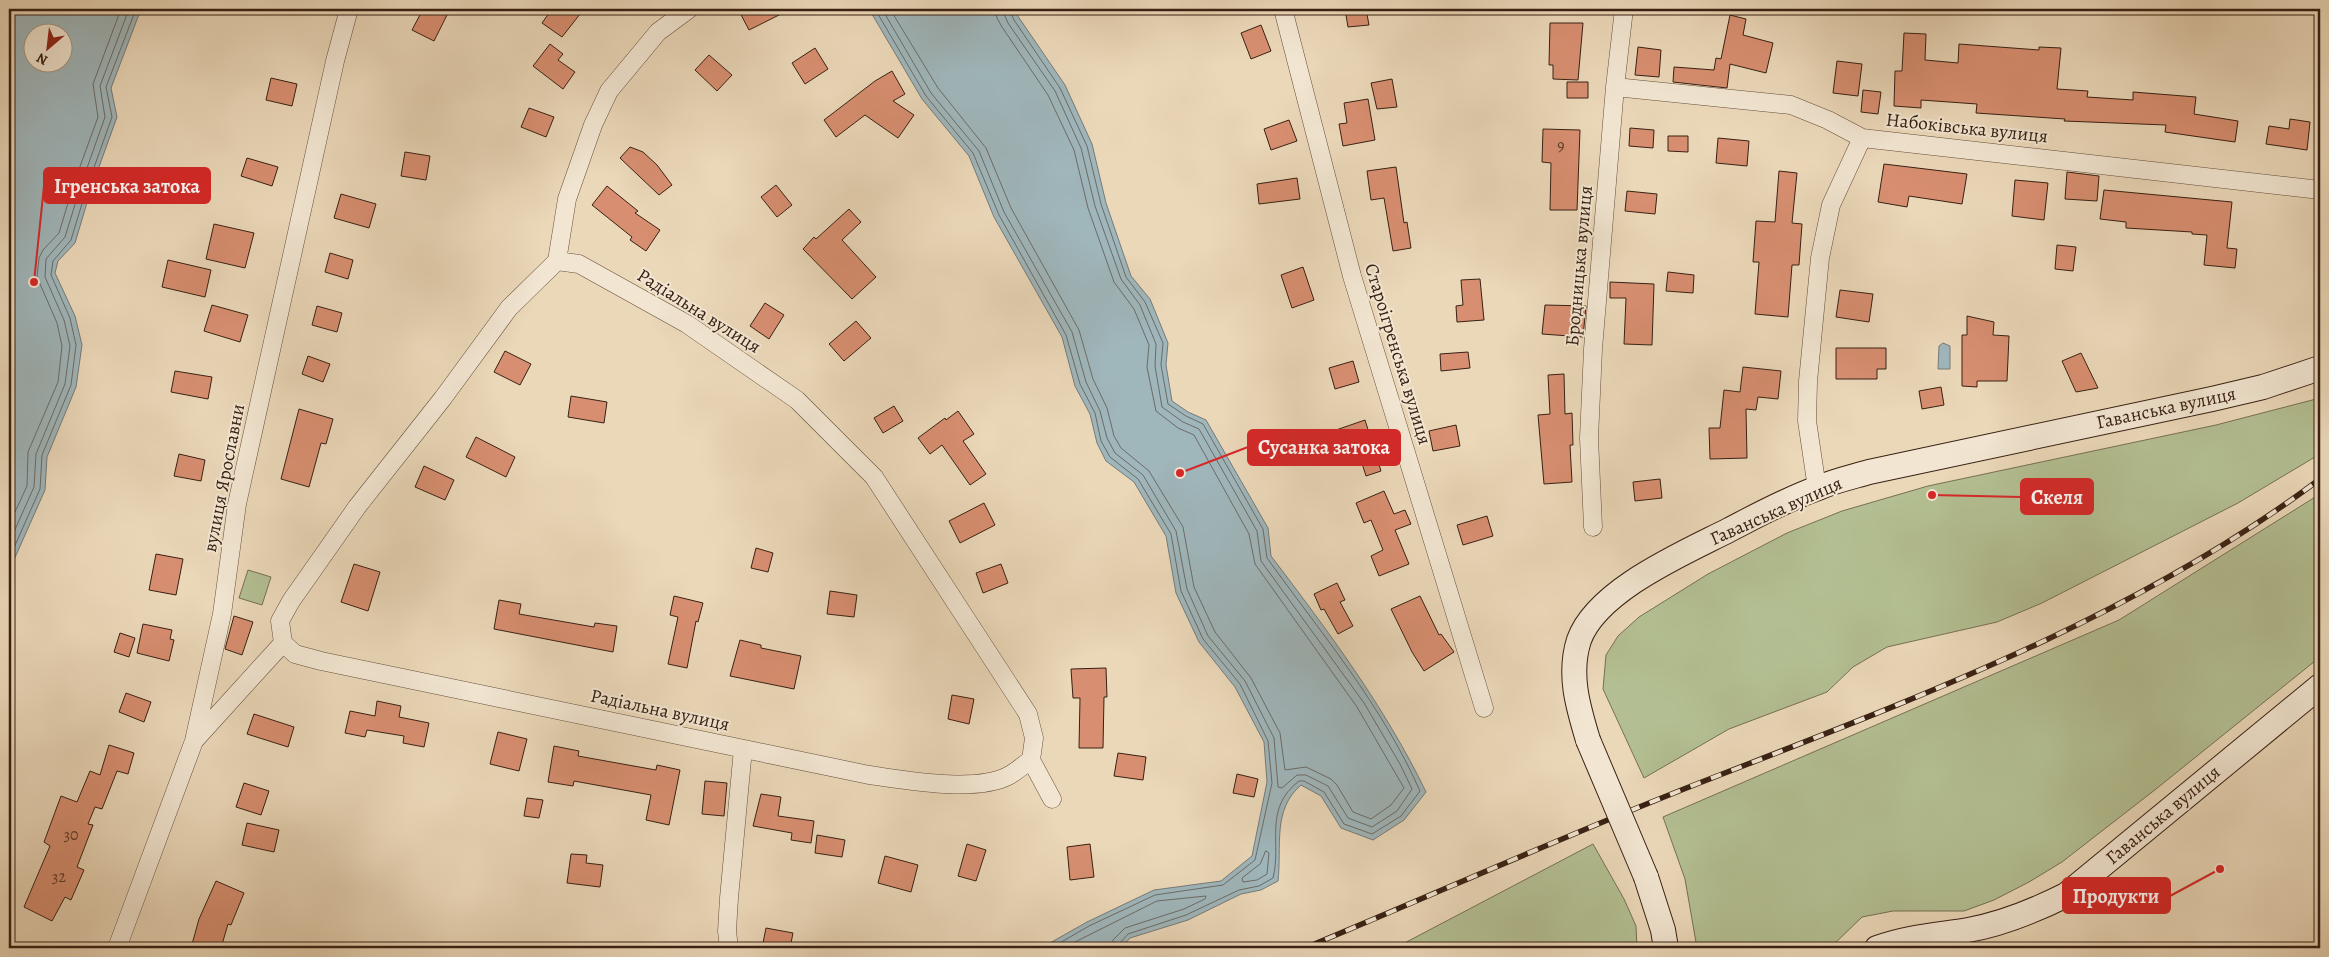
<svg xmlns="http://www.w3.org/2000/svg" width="2329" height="957" font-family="Alegreya,serif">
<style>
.green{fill:#b3bf92;stroke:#767052}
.water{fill:#9fb6bb;stroke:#767a78;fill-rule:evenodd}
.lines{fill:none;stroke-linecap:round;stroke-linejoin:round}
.shore{stroke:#6c6b67;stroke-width:1}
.building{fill:#d88f71;stroke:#382013}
.street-casing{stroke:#654e3c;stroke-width:19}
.secondary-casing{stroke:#382013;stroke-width:26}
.street{stroke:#f2e6d2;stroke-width:18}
.secondary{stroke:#f2e6d2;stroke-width:24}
.rail-casing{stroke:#382013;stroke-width:5.5}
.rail{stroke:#f2e6d2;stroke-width:4;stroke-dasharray:11;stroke-linecap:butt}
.secondary-bridge-casing{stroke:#382013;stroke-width:26;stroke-linecap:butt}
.secondary-bridge{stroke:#f2e6d2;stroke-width:24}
.labels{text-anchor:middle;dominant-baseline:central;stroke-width:4;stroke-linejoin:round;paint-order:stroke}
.number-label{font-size:16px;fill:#603c2a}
.street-label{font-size:19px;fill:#382013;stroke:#f2e6d2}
.leader{fill:none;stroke:#d62828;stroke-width:2}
.callout-dot{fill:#d62828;stroke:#f2e6d2;stroke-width:2}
.callout{fill:#d62828;stroke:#d62828;stroke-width:2}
.callout-label{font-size:20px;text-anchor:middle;font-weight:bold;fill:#fff}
</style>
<rect width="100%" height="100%" fill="#ebd8b9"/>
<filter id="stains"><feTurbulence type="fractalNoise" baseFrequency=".004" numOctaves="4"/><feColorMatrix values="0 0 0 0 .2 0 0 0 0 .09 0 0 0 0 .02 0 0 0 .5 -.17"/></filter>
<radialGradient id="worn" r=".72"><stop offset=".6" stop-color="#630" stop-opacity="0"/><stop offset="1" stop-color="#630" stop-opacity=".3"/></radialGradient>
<path class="green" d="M2320 398V454L2238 503 2042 603 1997 622 1887 647 1853 667 1827 692 1729 729 1644 778 1603 689 1606 655 1618 636 1639 617 1708 574 1787 533 1842 511 1928 486 2216 425Z
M2320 494V657L2156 789 2062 862 2029 882 1994 900 1964 911H1893L1862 917 1830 948H1697L1685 879 1663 817 2119 620Z
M248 570 271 577 262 605 239 598Z
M1593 844 1624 899 1636 926 1637 948H1395Z"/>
<path class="water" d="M9 9H141L111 88 117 117 91 189 75 243 58 261 55 273 75 316 82 345 76 387 47 457 45 490 9 571ZM32 32H62V62H32Z
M869 9H1013L1065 85 1092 144 1106 203 1131 276 1150 299 1168 343 1166 365 1172 401 1188 412 1206 420 1268 528 1271 556C1328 631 1385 707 1426 792L1404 820 1373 840 1341 828 1321 796 1301 785C1272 810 1282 846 1278 881L1261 890 1241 894 1188 920 1130 938 1121 948H1041L1087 922 1154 890 1221 881 1252 856 1267 782 1264 742 1235 687 1199 642 1176 593 1166 536 1134 482 1106 461 1097 443 1090 414 1075 386 1062 337 994 217 969 156 922 99Z
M1943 343 1950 346V369H1938L1939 346Z"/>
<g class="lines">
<path class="shore" d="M875 9 926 96 973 153 999 215 1066 335 1080 384 1095 413 1101 441 1110 457 1138 479 1171 534 1181 591 1203 639 1240 684 1268 741 1272 783 1255 860 1223 885 1155 895 1089 926 1051 948
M882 9 931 93 979 151 1004 212 1072 332 1086 382 1100 411 1107 438 1115 453 1143 475 1176 531 1187 589 1208 636 1245 681 1274 738 1278 787 1282 788 1297 775H1306L1328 786 1348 818 1372 827 1397 811 1412 789 1400 764 1364 703 1261 561 1257 531 1199 429 1183 422 1162 407 1155 366 1156 344 1140 305 1121 279 1095 206 1081 148 1055 91 1008 23 1002 9
M890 9 938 88 986 148 1011 208 1079 330 1093 379 1107 408 1114 436 1121 448 1149 471 1183 527 1194 587 1215 632 1251 678 1280 733 1285 770 1306 767 1331 779 1337 785 1353 812 1371 819 1391 805 1404 788 1357 707 1255 564 1249 534 1194 435 1178 428 1156 411 1147 367 1149 345 1134 309 1114 282 1088 208 1074 150 1048 95 1002 27 997 18 995 9
M1009 9 1014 20 1060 88 1087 146 1101 204 1126 277 1145 302 1163 343 1161 365 1168 404 1186 416 1203 424 1263 529 1267 558C1321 633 1382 705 1420 791L1401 816 1372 834 1344 824 1324 792 1304 781H1299C1263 809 1282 842 1273 878L1259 886 1239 890 1186 915 1128 934 1119 944 1118 948
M9 525 27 486 28 452 58 382 62 346 57 323 37 277 39 258 43 250 59 233 74 183 98 117 93 84 121 9
M9 543 34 487 36 454 65 384 70 346 64 320 45 277 46 259 65 237 81 185 105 117 100 86 129 9
M9 559 40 489 42 455 71 385 76 345 70 318 51 275 53 261 71 240 87 187 112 117 106 87 136 9
M1266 851 1269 853 1267 874 1257 880 1243 882 1242 878 1260 864Z
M1063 948 1157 901 1206 896 1205 899 1184 909 1125 928 1113 940 1112 948"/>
</g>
<path class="building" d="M423 9H450L434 41 412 30Z
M552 9H584L562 37 542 23Z
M738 9H791L749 30Z
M1345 9H1366L1369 25 1348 27Z
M1730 15 1746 19 1743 35 1773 43 1766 73 1730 64 1727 88 1673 82 1674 67 1714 70 1716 58 1721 59Z
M1550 23H1583L1578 80 1553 79V65H1549Z
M1261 25 1271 51 1251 59 1241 33Z
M1904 33 1926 34 1925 60 1958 63 1959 44 2039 50V47L2061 48 2057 89 2088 91 2087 97 2133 100V92L2196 97 2194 114 2238 121 2235 142 2165 132 2166 125 2064 121 2065 119 1976 113 1977 104 1921 100V108L1894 106 1895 71H1902Z
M550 44 563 54 558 60 575 72 563 89 533 66Z
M1638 47 1661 50 1659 77 1635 75Z
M815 48 828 69 805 84 792 63Z
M709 55 732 75 717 91 695 70Z
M1837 61 1862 64 1858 96 1833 93Z
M892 71 905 94 893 101 914 115 898 138 865 115 836 137 824 120 875 81Z
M271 78 297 84 292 106 266 100Z
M1392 79 1397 107 1377 109 1371 83Z
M1567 82H1588V98H1567Z
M1863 90 1881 92 1878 114 1861 112Z
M1368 99 1375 140 1343 146 1339 124 1347 123 1344 103Z
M529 108 554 117 546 137 521 127Z
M2290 119 2310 122 2307 150 2266 144 2269 126 2289 129Z
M1289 120 1297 141 1271 150 1264 129Z
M1630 128 1654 130 1653 148 1629 146Z
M1543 129 1580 130 1577 210H1550L1551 163 1542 162Z
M1668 136H1688V152L1668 151Z
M1718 138 1749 141 1747 166 1716 163Z
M630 147 643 152 657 165 672 185 659 195 620 158Z
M405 152 430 156 426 180 401 176Z
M247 158 278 167 272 186 241 176Z
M1884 164 1967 174 1962 204 1909 196 1907 207 1878 202Z
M1396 167 1404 223 1407 222 1411 248 1393 251 1384 198 1371 200 1367 171Z
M1779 171 1797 173 1792 223 1802 224 1799 265H1792L1788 317 1755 314 1759 262H1753L1756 221 1775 222Z
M2067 172 2099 176 2097 201 2065 199Z
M1297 178 1300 199 1259 204 1257 184Z
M2015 180 2048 183 2044 220 2012 216Z
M776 185 792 205 777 217 761 197Z
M607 186 638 211 635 213 660 230 646 251 630 240 632 237 592 205Z
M2104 190 2232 202 2227 248 2237 249 2235 268 2204 265 2207 235 2192 234V232L2126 228V222L2100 219Z
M1627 191 1657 194 1655 214 1625 211Z
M341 194 376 204 369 228 334 218Z
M849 209 861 222 842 240 876 277 852 299 803 249 814 237 816 239Z
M214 224 254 233 245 268 206 259Z
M2057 245 2076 247 2073 271 2055 269Z
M330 253 353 260 348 279 325 272Z
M168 260 211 270 205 297 162 287Z
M1303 267 1314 300 1292 308 1281 275Z
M1668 272 1694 275 1693 293 1666 291Z
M1480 279 1484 320 1457 322 1456 306 1463 305 1461 280Z
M1610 282 1654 284 1652 345 1624 344 1626 298H1610Z
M1840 290 1873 294 1869 322 1836 317Z
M765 303 784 315 769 339 750 326Z
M212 305 248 315 240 342 204 331Z
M1545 305 1586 306 1583 337 1542 334Z
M317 306 342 313 337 332 312 325Z
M1967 316 1994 322 1993 335 2009 336 2007 381H1977V387L1962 386V335H1967Z
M856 321 871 338 844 361 829 344Z
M1836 348H1886V369H1877V379H1836Z
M505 351 531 364 520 385 494 372Z
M1468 352 1470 368 1441 371 1440 354Z
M2081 353 2098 388 2076 392 2062 361Z
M308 356 330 364 323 382 302 374Z
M1353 361 1359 382 1335 389 1329 368Z
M1743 367 1781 371 1778 399 1758 397 1756 410 1746 409 1747 458 1710 459 1709 428H1720L1724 390 1740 392Z
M175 371 212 377 208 399 171 392Z
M1564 374 1565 414 1572 413 1573 445H1570L1572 482 1544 484 1538 415 1550 414 1548 375Z
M1941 387 1944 405 1922 409 1919 391Z
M571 396 607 402 604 423 568 417Z
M894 406 903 421 883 433 874 418Z
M299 409 333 419 326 444 321 443 309 487 281 479Z
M958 411 974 434 963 441 986 474 970 485 942 445 930 454 918 438 945 418 946 420Z
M1365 420 1381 471 1366 476 1360 457 1346 461 1336 430Z
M1456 425 1460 446 1433 451 1429 431Z
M476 437 515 457 506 477 466 457Z
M179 454 205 460 201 481 174 476Z
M424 466 454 480 445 500 415 487Z
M1660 479 1662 498 1635 501 1633 482Z
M1384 491 1394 514 1405 510 1411 524 1395 530 1409 564 1379 576 1371 556 1383 550 1371 520 1364 523 1356 503Z
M984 503 995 525 960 543 949 521Z
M1487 516 1493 536 1463 545 1457 525Z
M756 548 773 553 768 572 751 568Z
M156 554 183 559 176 595 149 590Z
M354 564 380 572 368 611 341 602Z
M1001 564 1008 583 983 593 976 573Z
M1337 583 1345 600 1340 602 1353 626 1338 634 1324 609 1321 610 1314 594Z
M830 591 857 595 854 617 827 614Z
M674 596 703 603 698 622 696 621 687 668 668 664 678 617 670 615Z
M1420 596 1439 635 1441 634 1454 652 1424 671 1412 652 1391 609Z
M499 600 521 604 519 614 594 627 595 623 617 626 613 652 494 629Z
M234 616 253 622 242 655 225 649Z
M143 624 172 630 170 639 174 640 169 661 137 653Z
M120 633 135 638 129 657 114 652Z
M740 640 761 645V648L801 656 794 689 730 676Z
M1106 668 1107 697H1104L1103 748H1079L1080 698H1073L1071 669Z
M126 693 151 702 144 722 119 712Z
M952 695 974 699 969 724 948 719Z
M377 701 401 706 399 717 429 723 424 747 403 743 404 736 367 730 365 737 345 733 350 711 375 716Z
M254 714 294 727 288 747 247 734Z
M498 732 527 739 519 771 490 764Z
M109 745 134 753 128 774 117 771 102 809 95 807 88 824 93 825 77 867 84 870 71 900 65 897 52 921 24 907 50 846 44 842 61 796 77 802 90 771 100 775Z
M554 746 579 751 578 756 656 770 657 765 680 770 669 825 646 820 651 795 574 781 573 786 548 782Z
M1118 753 1146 757 1143 780 1114 776Z
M1237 774 1258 779 1254 797 1233 793Z
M705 781 727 783 724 816 702 814Z
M244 783 269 791 261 815 236 807Z
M761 794 781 797 778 816 814 821 811 843 791 840 792 833 753 826Z
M527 798 543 800 539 818 524 816Z
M247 823 279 830 274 852 242 845Z
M817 835 845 840 842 857 815 853Z
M967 844 986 850 976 881 958 876Z
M1090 844 1094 877 1070 880 1067 847Z
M571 854 587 855 586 863 603 865 600 887 567 883Z
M885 856 918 865 911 892 878 883Z
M216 881 244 893 231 925 228 924 221 948H191L199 919Z
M766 928 793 933 790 948H762Z"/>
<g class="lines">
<defs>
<path id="street" d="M1283 9 1352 276 1484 708
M1615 87 1791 105 1828 120 1862 138 2320 190
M557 261 579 264 687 324 797 400 874 477 1028 714 1034 738 1031 760 1052 799
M557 261 567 199 593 125 609 91 658 32 689 9
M1817 488 1807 421 1808 381 1820 258 1831 205 1862 138
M1593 527 1589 438 1593 349 1615 87 1624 9
M283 643 295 654 321 661 869 775C906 780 975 793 1008 776 1016 772 1023 765 1031 760
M194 741 283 643 280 621 291 601 357 507 443 398 509 308 557 261
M117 948 194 741 222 614 237 504 335 61 349 9
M729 948 727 931 729 898 743 749"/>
<path id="secondary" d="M1588 740C1578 707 1568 674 1579 640 1597 590 1684 553 1729 530 1758 515 1787 499 1818 488 1834 481 1852 477 1869 472L2212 399 2263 387 2320 368
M1646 877 1663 930 1666 948
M1877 948C1907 937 1937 935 1968 930 2003 924 2034 911 2066 895L2320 686"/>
</defs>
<use href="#street" class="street-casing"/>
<use href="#secondary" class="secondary-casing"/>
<use href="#street" class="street"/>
<use href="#secondary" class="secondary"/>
<defs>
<path id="rail" d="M1305 948C1430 896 1553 841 1679 791 1900 704 2128 623 2320 479"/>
</defs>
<use href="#rail" class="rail-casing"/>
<use href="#rail" class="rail"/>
<defs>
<path id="secondary-bridge" d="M1588 740 1646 877"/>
</defs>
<use href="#secondary-bridge" class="secondary-bridge-casing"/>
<use href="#secondary-bridge" class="secondary-bridge"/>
</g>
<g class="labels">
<g class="number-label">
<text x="1561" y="146">9</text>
<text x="71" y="835">30</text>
<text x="59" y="877">32</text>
</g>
<g class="street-label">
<text transform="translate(1967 128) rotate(6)">Набоківська вулиця</text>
<text transform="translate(1579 266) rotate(-85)">Бродницька вулиця</text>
<text transform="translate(699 311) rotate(32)">Радіальна вулиця</text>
<text transform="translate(1398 354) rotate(73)">Староігренська вулиця</text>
<text transform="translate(2166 408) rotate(-12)">Гаванська вулиця</text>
<text transform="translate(224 478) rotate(-79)">вулиця Ярославни</text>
<text transform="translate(1776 511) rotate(-24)">Гаванська вулиця</text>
<text transform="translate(660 710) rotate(12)">Радіальна вулиця</text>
<text transform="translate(2163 815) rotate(-40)">Гаванська вулиця</text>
</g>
</g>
<path class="leader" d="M34 282L44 186M1180 473L1248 447M1932 495L2021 497M2220 869L2170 896"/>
<g class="callout-dot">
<circle cx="34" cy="282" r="5"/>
<circle cx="1180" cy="473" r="5"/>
<circle cx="1932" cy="495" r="5"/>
<circle cx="2220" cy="869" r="5"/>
</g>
<g class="callout">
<rect x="44" y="168" width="166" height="35" rx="5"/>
<rect x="1248" y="430" width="152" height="35" rx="5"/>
<rect x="2021" y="479" width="72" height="35" rx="5"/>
<rect x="2063" y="878" width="107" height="35" rx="5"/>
</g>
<g class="callout-label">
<text x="127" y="193">Ігренська затока</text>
<text x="1324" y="454">Сусанка затока</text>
<text x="2057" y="504">Скеля</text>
<text x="2116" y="903">Продукти</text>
</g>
<rect width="2329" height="957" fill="none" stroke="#ebd8b9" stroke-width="30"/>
<rect x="10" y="10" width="2309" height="937" fill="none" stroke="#382013" stroke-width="2.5"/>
<rect x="15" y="15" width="2299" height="927" fill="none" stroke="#382013"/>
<g transform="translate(48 48) rotate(208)"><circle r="24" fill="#f2e6d2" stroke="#a89786"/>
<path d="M0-4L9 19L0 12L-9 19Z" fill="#8f2418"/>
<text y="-8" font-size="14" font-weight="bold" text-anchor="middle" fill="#382013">N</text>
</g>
<rect width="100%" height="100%" filter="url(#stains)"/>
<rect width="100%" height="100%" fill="url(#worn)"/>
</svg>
